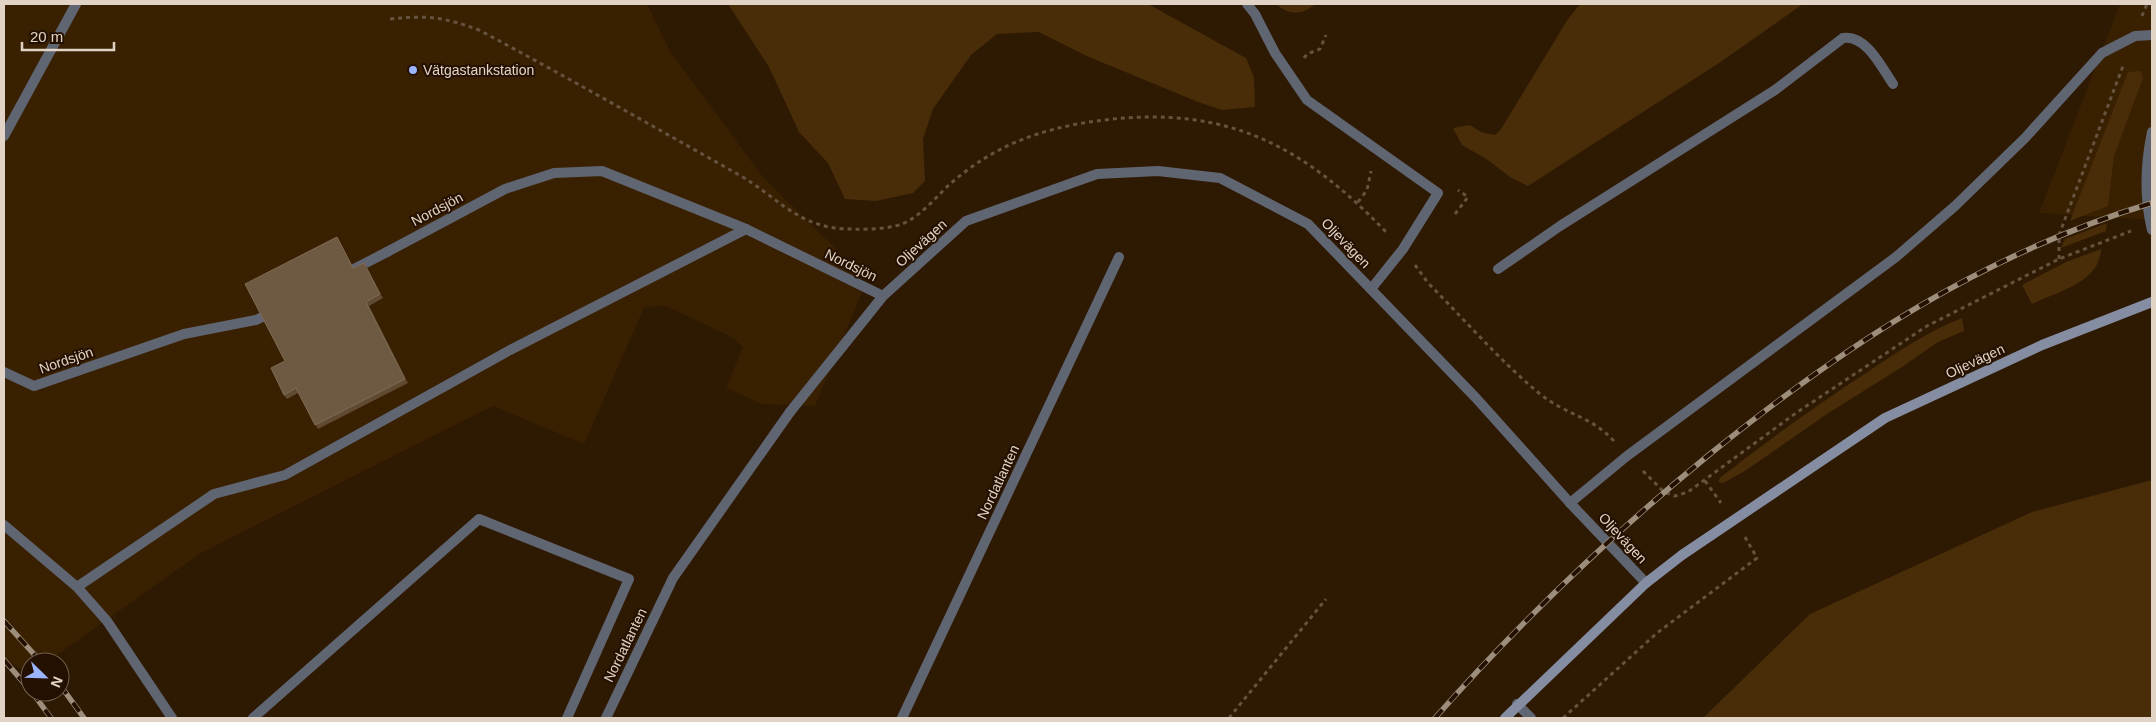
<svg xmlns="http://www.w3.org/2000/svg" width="2156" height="722" font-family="Helvetica,sans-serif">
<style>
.built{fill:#392000}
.green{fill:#492d09}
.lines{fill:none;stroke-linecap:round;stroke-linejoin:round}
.path{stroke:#66533f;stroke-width:3;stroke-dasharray:4 4;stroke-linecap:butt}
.lane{stroke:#606572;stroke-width:10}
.street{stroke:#606572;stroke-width:10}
.secondary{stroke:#858da3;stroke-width:10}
.rail-casing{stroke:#9d8d7b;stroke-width:5.5}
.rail{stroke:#241000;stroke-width:4;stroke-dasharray:11;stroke-linecap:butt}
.wall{fill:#614a32}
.shaded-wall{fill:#473018}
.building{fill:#6e5942;stroke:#806c56}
.poi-dot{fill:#9cb4fd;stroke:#241000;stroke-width:2}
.labels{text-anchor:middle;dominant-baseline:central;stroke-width:4;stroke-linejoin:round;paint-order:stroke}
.poi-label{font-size:14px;fill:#e1d3c5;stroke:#241000;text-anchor:start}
.street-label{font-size:14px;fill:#e1d3c5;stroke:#241000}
</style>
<rect width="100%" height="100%" fill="#2e1902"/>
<path class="built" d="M4 4H647L671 53 763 177 836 249 864 287 815 406 762 404 726 388 743 347 732 337 663 305 644 308 584 444 493 406 201 553 47 662H30V674L4 659Z
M2120 4H2152V220L2039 213Z"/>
<path class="green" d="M728 4H1148L1246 58 1254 77 1255 107 1222 110 1198 102 1089 57 1039 32 997 34 971 55 933 109 923 139 925 181 913 193 876 201 845 199 828 163 799 132 769 67Z
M1276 4H1315C1303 15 1289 16 1276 4Z
M1580 4H1803L1719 63 1528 186 1510 177 1488 160 1462 145 1453 128 1470 125 1481 132 1495 135 1501 129 1568 19Z
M2141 71 2143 78 2114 156 2108 206 2070 221 2128 72Z
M2107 223 2106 231 2061 248 2065 239Z
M2101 249C2100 283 2056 292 2032 304L2022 285 2066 262Z
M1962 318 1964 331 1938 342 1902 367 1827 414 1745 471 1723 483 1718 482 1721 477C1767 441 1814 407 1863 375 1896 353 1926 332 1962 318Z
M2152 480V718H1703L1810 614 2032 512Z"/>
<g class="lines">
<path class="path" d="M2142 16 2147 4
M390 19C428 15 443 17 479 30 567 77 654 127 741 176 775 196 794 222 835 228 851 230 888 230 902 224 921 216 934 199 949 185 959 176 971 167 982 160 1019 136 1062 125 1104 120 1228 105 1304 146 1388 234
M1304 58 1307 54 1320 49 1326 35
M1358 202 1367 190 1371 171
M1455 214 1468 197 1458 190
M2059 259V235L2123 66
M1415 265 1428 283C1465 320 1500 361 1540 394 1566 415 1591 416 1614 441
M1643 471 1664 492 1675 496 1688 492 1796 413 1927 326 2059 259 2131 231
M1705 481 1721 503
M1229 718 1326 599
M1563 718 1657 633 1757 558 1745 537"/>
<path class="lane" d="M1247 4 1255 14 1275 53 1307 100 1438 193 1403 249 1371 289
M4 136 76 4
M1498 269 1560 226 1775 90 1843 38C1866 34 1882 68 1893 84
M352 270 387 252
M4 372 34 386 184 334 256 320 273 312
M1570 503 1627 456 1896 257 1955 206 2025 138 2102 53 2135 36 2152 35
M4 525 77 587
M172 718 107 621 77 587 214 494 285 475 510 350 746 229
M253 718 479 519 629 579 567 718
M606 718 673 578 790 412
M902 718 1119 257"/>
<path class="street" d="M2152 132C2145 165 2144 197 2152 230
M387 252 505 189 554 173 602 171 746 229 883 296
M790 412 883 296 966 221 1097 174 1158 171 1220 178 1308 224 1476 398 1570 503 1646 583
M1517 704 1531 718"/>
<path class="secondary" d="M1505 718 1646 583 1682 555 1885 418 2042 345 2152 302"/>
<defs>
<path id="rail" d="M4 621 41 662
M4 660 30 690
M60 685 84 718
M32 692 51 718
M1435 718C1519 623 1611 535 1710 454 1845 345 1985 253 2152 203"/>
</defs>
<use href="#rail" class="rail-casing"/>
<use href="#rail" class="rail"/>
</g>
<path class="wall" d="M337 237 353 268 364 263 383 298 369 306 408 383 318 429 298 393 287 399 284 395 285 361Z"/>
<path class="shaded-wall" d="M364 263 367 267 383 298 380 294Z
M366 302 369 306 408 383 405 379Z"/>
<path class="building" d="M337 237 353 268 364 263 380 294 366 302 405 379 315 425 296 388 284 395 271 368 285 361 245 284Z"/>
<circle class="poi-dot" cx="413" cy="70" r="5"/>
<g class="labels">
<g class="poi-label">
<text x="423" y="70">Vätgastankstation</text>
</g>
<g class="street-label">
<text transform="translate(437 209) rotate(-28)">Nordsjön</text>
<text transform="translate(921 243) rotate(-42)">Oljevägen</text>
<text transform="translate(1346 243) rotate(46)">Oljevägen</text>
<text transform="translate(851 265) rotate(26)">Nordsjön</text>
<text transform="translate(66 360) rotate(-19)">Nordsjön</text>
<text transform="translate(1975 361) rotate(-25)">Oljevägen</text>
<text transform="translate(998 482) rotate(-65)">Nordatlanten</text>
<text transform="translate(1623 538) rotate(47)">Oljevägen</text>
<text transform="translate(625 645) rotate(-64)">Nordatlanten</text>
</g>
</g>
<rect width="2156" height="722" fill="none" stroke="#e1d3c5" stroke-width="10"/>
<g transform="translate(45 677) rotate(113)"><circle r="24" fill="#241000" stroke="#705e4f"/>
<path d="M0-4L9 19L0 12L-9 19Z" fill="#9cb4fd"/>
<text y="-8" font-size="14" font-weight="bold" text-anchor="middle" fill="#e1d3c5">N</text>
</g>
<path d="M22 42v8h92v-8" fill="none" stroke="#e1d3c5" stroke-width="2.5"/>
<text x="30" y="42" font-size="15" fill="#e1d3c5" stroke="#241000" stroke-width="4" paint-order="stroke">20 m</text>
</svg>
